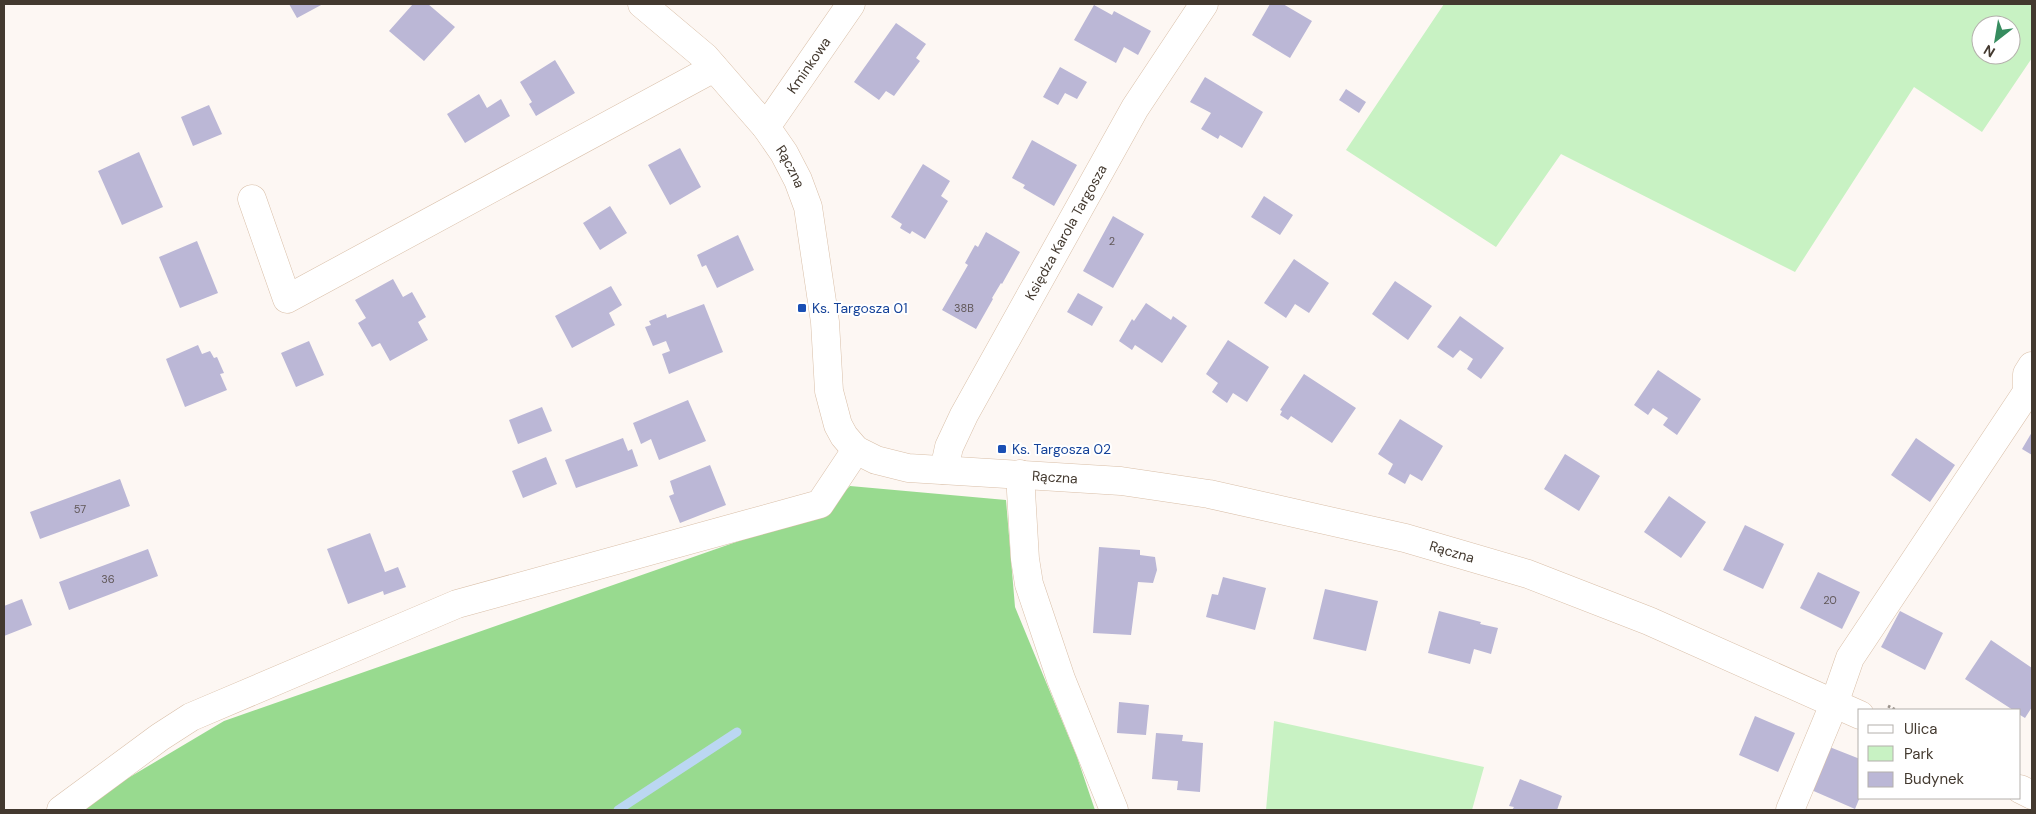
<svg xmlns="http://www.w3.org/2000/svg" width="2036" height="814" font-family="'DM Sans',sans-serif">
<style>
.green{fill:#c8f2c3;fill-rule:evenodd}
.forest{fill:#98da8f}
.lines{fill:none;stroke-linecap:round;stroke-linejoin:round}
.stream{stroke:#bbd7f2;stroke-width:9}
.building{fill:#bbb7d6}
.minor-casing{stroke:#d9bfa8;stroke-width:29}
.path{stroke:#9a928b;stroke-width:3;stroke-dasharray:2.5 2.5;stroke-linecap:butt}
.minor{stroke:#fff;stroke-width:28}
.transit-dot{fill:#1a4fb4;stroke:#fff;stroke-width:2}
.labels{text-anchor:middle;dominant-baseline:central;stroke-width:4;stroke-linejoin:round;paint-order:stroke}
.number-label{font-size:11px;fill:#615859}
.street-label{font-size:14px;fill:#43392f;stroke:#fff}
.transit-label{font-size:14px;fill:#164399;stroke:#fff;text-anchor:start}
</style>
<rect width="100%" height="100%" fill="#fdf7f3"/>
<path class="green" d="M1444 4H2032V58L1982 132 1914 87 1795 272 1561 154 1496 247 1346 150ZM1981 25H2011V55H1981Z
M1274 721 1484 767 1472 810H1266Z"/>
<path class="forest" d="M850 486 1006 500 1015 607 1077 757 1095 810H83L113 787 224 721 825 511Z"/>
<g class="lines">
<path class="stream" d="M618 810 737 732"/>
</g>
<path class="building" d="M289 4H323L297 18Z
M413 4H428L455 27 424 61 389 31Z
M1270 4H1283L1312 21 1290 58 1252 35Z
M1094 5 1112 15 1114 11 1151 31 1138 55 1124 47 1116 63 1074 40Z
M896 23 926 44 916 58 920 61 894 96 886 91 879 100 854 82Z
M555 60 575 93 536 116 529 104 532 102 520 82Z
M1060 67 1087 82 1077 99 1065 93 1058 105 1043 97Z
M1205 77 1263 112 1242 148 1220 135 1218 139 1201 129 1211 113 1190 102Z
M1346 89 1366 102 1359 113 1339 100Z
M479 94 487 108 501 99 510 116 465 143 447 114Z
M209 105 222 134 193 146 181 117Z
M1032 140 1077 165 1054 206 1023 188 1025 185 1012 178Z
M680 148 701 187 670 205 648 165Z
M139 152 163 207 122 225 98 171Z
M923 164 950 181 941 196 948 201 925 239 912 231 910 234 900 228 902 224 891 217Z
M1264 196 1293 215 1280 235 1251 217Z
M610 206 627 233 600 250 583 223Z
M1113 216 1144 234 1113 288 1083 271Z
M986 232 1020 252 1002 284 1001 283 992 298 993 299 976 329 942 310 968 265 965 263 975 245 978 247Z
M738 235 754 270 717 288 706 265 702 267 697 255Z
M197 241 218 293 180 308 159 257Z
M1294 259 1329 283 1309 313 1295 304 1286 318 1264 303Z
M393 279 403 297 412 292 426 317 418 322 428 340 390 361 380 343 372 347 358 323 366 318 355 300Z
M1395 281 1432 306 1408 340 1372 314Z
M611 286 622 305 609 313 615 325 572 348 555 316Z
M1078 293 1103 307 1092 326 1067 312Z
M1146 303 1171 320 1173 316 1187 326 1162 363 1135 345 1132 350 1119 341 1132 319 1134 321Z
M704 304 723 352 669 374 662 354 670 351 666 341 653 346 645 327 651 325 649 321 666 314 667 318Z
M1460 316 1504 348 1481 379 1467 369 1473 359 1460 350 1453 358 1437 347Z
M1228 340 1269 367 1247 402 1233 393 1227 403 1212 392 1218 383 1206 374Z
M309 341 324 375 296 387 281 353Z
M198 345 202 354 210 351 214 358 217 357 224 373 220 374 227 390 185 407 166 359Z
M1658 370 1701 399 1677 435 1663 425 1668 418 1653 408 1648 415 1634 405Z
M1304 374 1356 408 1332 443 1291 416 1288 420 1280 415 1282 411 1280 410Z
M688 400 706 441 659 460 651 439 641 444 633 423Z
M542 407 552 431 518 444 509 420Z
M1400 419 1443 446 1422 481 1410 474 1405 484 1388 474 1393 464 1378 454Z
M2032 432V455L2022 449Z
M623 438 628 451 632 449 638 466 576 488 565 460Z
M1916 438 1955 465 1930 502 1891 475Z
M1565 454 1600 476 1579 511 1544 489Z
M546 457 557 484 523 498 512 471Z
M710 465 726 505 680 523 669 496 674 494 670 481Z
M120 479 130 506 40 539 30 512Z
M1669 496 1706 522 1681 558 1644 532Z
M1745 525 1784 544 1763 589 1723 570Z
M370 533 385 572 398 567 406 587 384 595 383 591 348 604 327 549Z
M1099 547 1140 550V555L1155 557 1157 570 1153 583 1138 582 1131 635 1093 633Z
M148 549 158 576 69 610 59 582Z
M1818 572 1860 592 1842 629 1800 608Z
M1223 577 1266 588 1255 630 1206 617 1212 594 1218 595Z
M1325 589 1378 601 1366 651 1313 639Z
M22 599 32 625 4 636V606Z
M1439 611 1481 622 1480 624 1498 628 1491 654 1474 649 1470 664 1428 653Z
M1900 611 1943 633 1925 670 1881 647Z
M1991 640 2032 668V707L2025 718 2020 715V710H2013L1965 679Z
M1119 702 1149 705 1146 735 1117 733Z
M1755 716 1795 733 1778 772 1739 755Z
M1156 733 1183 735 1182 741 1203 743 1200 792 1177 790 1178 781 1152 779Z
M1827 746 1860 759V797L1855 809 1809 789Z
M1520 779 1562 796 1557 810H1512L1514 807 1509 806Z"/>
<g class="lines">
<defs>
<g id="minor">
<path id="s1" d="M642 4 705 57 766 127 784 153 798 180 808 207 825 322 829 391 838 425 844 436 856 450 876 460 908 468 1121 481 1209 494 1405 538 1528 574 1649 621 1860 715"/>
<path id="s2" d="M766 127 851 4"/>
<path d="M252 199 287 299 714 68"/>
<path id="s3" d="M944 470 949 447 964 415 1135 108 1204 4"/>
<path d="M1020 474 1025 559 1029 584 1061 679 1114 810"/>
<path d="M2020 789 2032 795"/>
<path d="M61 810 160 737 191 717 457 604 820 504 856 450"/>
<path d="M1790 810 1834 704 1850 658 2027 392V374L2032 366"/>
</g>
</defs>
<use href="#minor" class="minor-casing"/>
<path class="path" d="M1888 706 1896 710"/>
<use href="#minor" class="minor"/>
</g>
<g class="transit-dot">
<rect x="797" y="303" width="10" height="10" rx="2.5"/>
<rect x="997" y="444" width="10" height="10" rx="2.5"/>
</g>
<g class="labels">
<g class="number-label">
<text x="1112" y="241">2</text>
<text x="964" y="308">38B</text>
<text x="80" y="509">57</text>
<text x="108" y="579">36</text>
<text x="1830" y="600">20</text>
</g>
<g class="street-label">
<text stroke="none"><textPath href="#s2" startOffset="75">Kminkowa</textPath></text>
<text stroke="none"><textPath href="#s1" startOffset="222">Rączna</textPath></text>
<text stroke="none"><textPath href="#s3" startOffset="268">Księdza Karola Targosza</textPath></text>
<text stroke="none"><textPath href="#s1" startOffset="720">Rączna</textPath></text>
<text stroke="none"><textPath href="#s1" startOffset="1125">Rączna</textPath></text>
</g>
<g class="transit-label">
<text x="812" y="308">Ks. Targosza 01</text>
<text x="1012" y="449">Ks. Targosza 02</text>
</g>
</g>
<rect width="2036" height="814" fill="none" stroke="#43392f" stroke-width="10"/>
<rect x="1858" y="709" width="162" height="90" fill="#ffffff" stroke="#b4b0ac"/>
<rect x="1868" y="725" width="25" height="8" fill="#ffffff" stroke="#b4b0ac"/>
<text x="1904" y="734" font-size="15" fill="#43392f">Ulica</text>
<rect x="1868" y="746" width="25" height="15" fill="#c8f2c3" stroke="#b4b0ac"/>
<text x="1904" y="759" font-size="15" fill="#43392f">Park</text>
<rect x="1868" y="772" width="25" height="15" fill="#bbb7d6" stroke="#b4b0ac"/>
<text x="1904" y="784" font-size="15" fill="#43392f">Budynek</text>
<g transform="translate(1996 40) rotate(211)"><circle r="24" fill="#ffffff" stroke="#b4b0ac"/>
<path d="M0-4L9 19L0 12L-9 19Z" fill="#368c5f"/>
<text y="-8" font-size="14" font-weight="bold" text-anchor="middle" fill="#43392f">N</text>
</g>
</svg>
